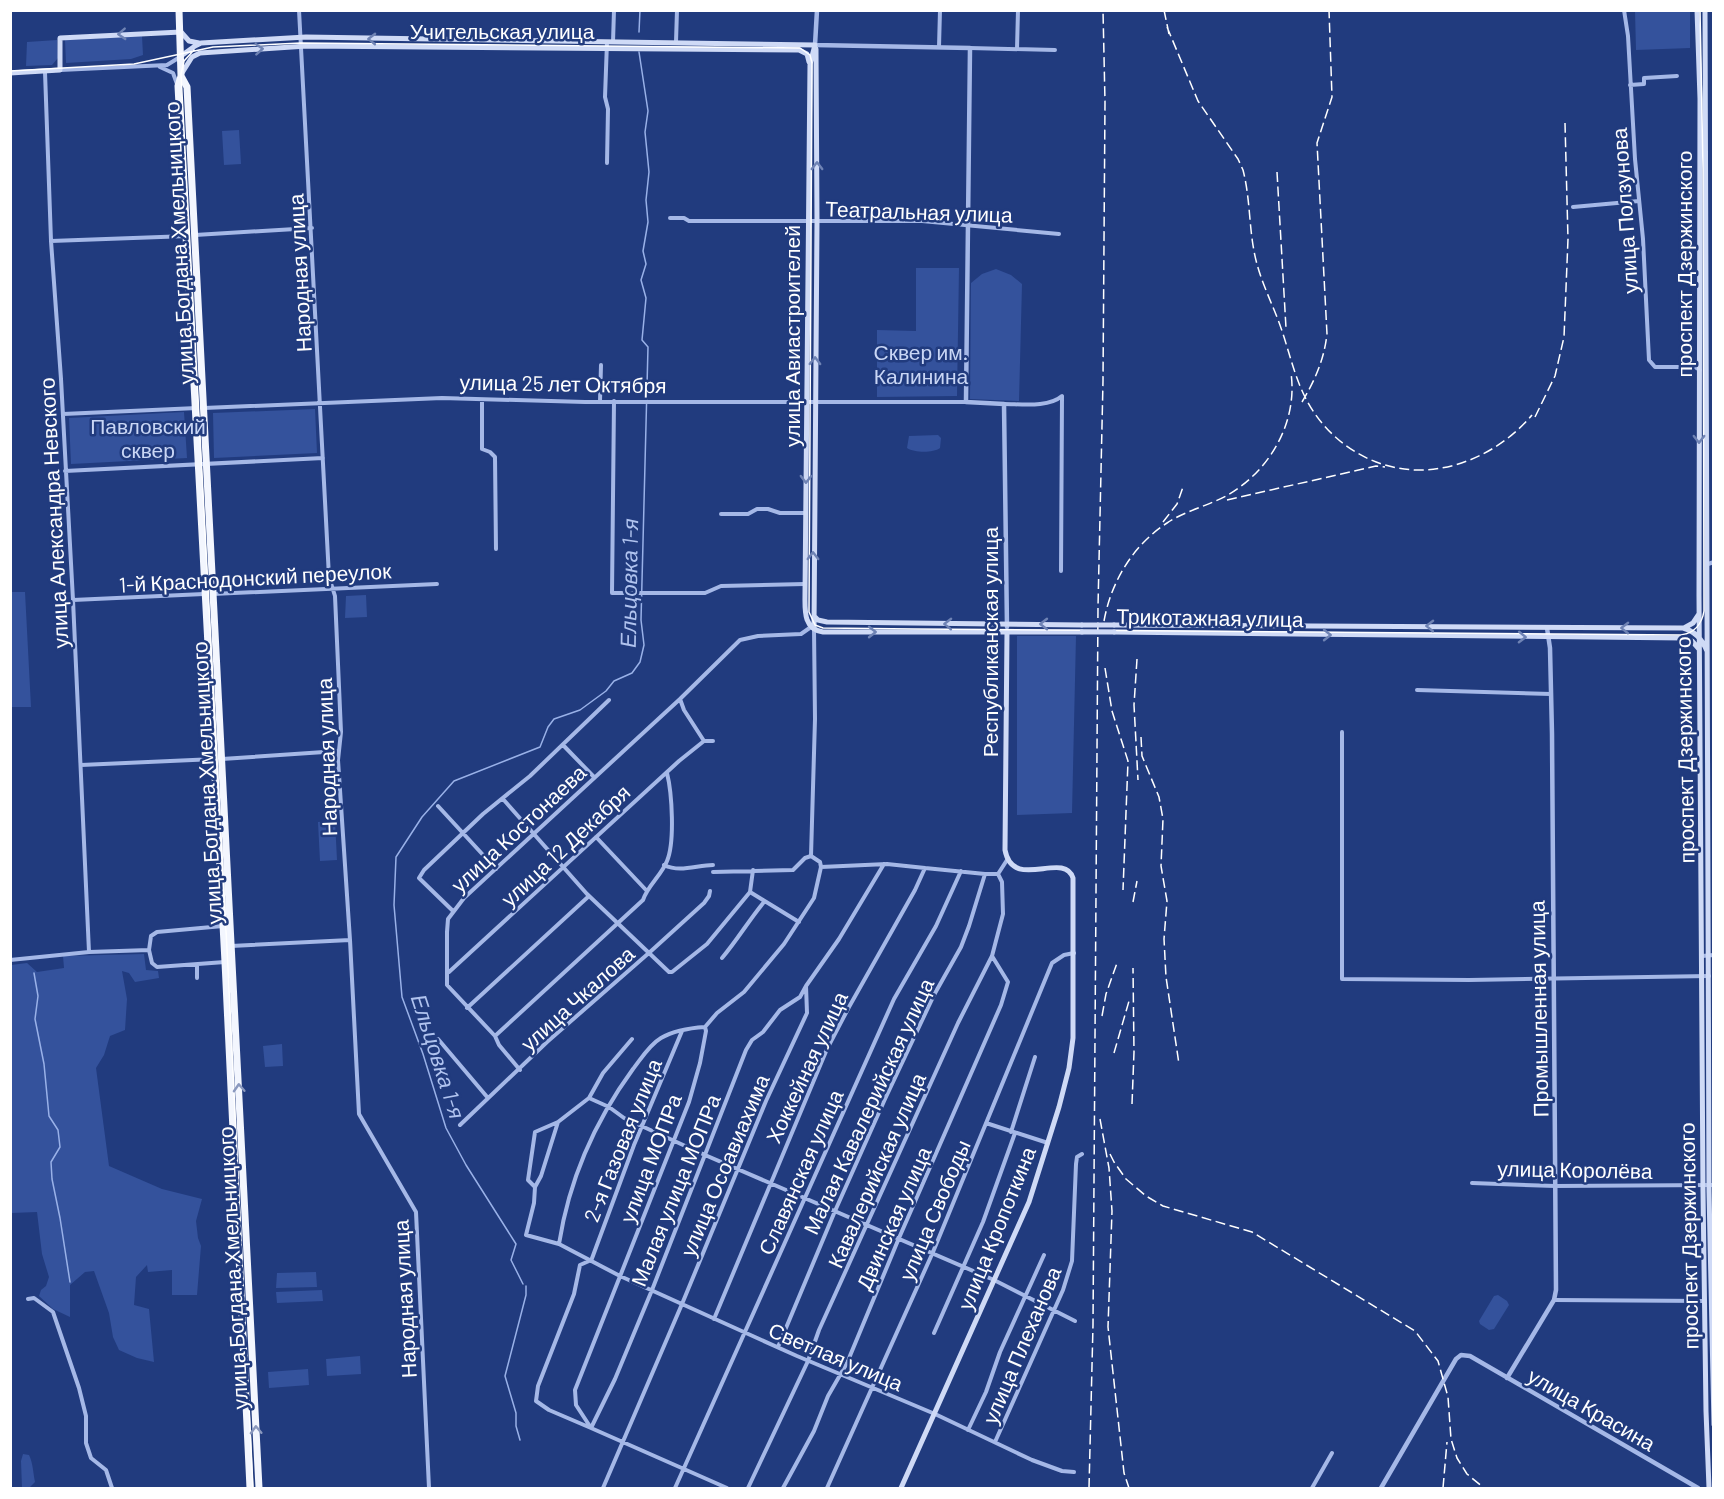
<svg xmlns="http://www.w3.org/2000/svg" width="1724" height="1499" font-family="Barlow,sans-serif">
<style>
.green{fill:#34529c}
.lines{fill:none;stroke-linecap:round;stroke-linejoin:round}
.stream{stroke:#99b1e8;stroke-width:1.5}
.minor{stroke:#a5b8e7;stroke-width:4}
.tertiary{stroke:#a5b8e7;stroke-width:4.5}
.secondary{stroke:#cfdaf6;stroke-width:5}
.trunk{stroke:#f3f6fe;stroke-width:7}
.tram{stroke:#fff;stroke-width:1.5}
.rail{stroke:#fff;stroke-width:1.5;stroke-dasharray:10 4.5;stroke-linecap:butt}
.secondary-bridge{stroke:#cfdaf6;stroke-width:5}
.oneway{stroke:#6f83b4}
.oneway2{stroke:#8a98be}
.labels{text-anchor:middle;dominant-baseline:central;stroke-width:5;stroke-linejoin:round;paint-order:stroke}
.street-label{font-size:21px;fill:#fff;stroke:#213b7e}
.park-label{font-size:21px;fill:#c9d6f5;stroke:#213b7e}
.water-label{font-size:22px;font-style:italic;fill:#b0c3ef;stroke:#213b7e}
</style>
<rect width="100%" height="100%" fill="#213b7e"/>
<path class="green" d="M1635 11H1690V48L1636 50Z
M142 36 143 55 131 59 66 63 65 40Z
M57 40 58 58 52 65 26 66 27 42Z
M239 130 241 164 224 165 222 131Z
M916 268H959L957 396 877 397V330L916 331Z
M996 269 1011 275 1022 284 1019 401 970 399 971 283 982 274Z
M315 409 317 453 214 458 213 413Z
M184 412 187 458 71 464 69 418Z
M938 435 941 438 940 448C933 453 915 453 907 448L909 436Z
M11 592H25L31 707H11Z
M366 595 367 617 345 618 346 596Z
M1017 636H1076L1072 813 1017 815Z
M335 821 337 860 320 861 318 822Z
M144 954 146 970 158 971 159 978 135 982 129 973 122 971 127 999 125 1030 110 1036 104 1055 96 1068 109 1166 162 1189 202 1199 196 1221 198 1238 201 1246 197 1295H172V1270L148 1272 147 1265 136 1277 134 1305 149 1309 154 1362 137 1358 119 1350 113 1337 109 1313 94 1271 85 1272 70 1285V1317L53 1309 39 1296 41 1290 46 1286 49 1277 42 1254 37 1212 11 1213V965L27 963 37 972 64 968 63 956Z
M282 1044 283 1066 265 1067 263 1046Z
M316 1272 317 1287 276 1288 277 1273Z
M322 1290 323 1301 277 1303 276 1292Z
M1498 1295 1507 1301 1509 1305 1494 1329 1489 1330 1480 1324 1479 1321 1494 1296Z
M360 1356 361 1374 327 1376 326 1359Z
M308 1369 309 1385 269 1388 268 1372Z
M23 1454 29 1455C33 1463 33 1472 35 1482L29 1488H22L21 1461Z"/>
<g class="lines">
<path class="stream" d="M639 32 640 10
M34 973 38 996 35 1019 44 1064 49 1116 58 1130 60 1147 51 1162 52 1179 60 1218 70 1282
M523 1284 511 1260 516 1244 466 1165 446 1128 423 1054 402 997 394 905 396 857 422 817 454 781 540 747 548 727 554 719 580 710 606 691 614 681 632 673 640 662 644 645 641 620 648 347 642 340 646 298 641 280 646 264 643 251 648 222 646 200 649 172 645 132 648 111 639 52
M520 1440 516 1426V1413L505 1376 526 1295V1286"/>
<path class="minor" d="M299 10 329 577 335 596 341 732 338 760 350 940 359 1114 416 1212 429 1488
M1624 10 1628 36 1635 159 1643 239 1649 360 1655 367H1695L1700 370
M607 42 605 97 608 109 607 163
M613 42 614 10
M676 42 677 10
M939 47 940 10
M970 48 1055 50
M1017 49 1018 10
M160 67 173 73 177 84
M60 70 167 65 180 57
M45 72 51 241 61 379 73 600 89 952
M1630 85 1644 84V78L1677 76
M1573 207 1639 201
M670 218H684L689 221H922L1059 234
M195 235 312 228
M51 241 188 236
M482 400V449L490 452 495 457 496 549
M600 401 601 365
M614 401 612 593H705L721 586 805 584
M1004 404C1021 404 1048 408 1062 396L1061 571
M204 408 442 398 585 402H966
M63 414 197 408
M65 471 323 458
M721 514H748L757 509H768L780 513H805
M1708 564 1714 562
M212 594 437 584
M73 600 204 594
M1417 690 1551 694
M680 699 684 710 704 741
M1342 732V979L1469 980 1709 976
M704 741H713
M563 745 594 777
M222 759 339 751
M81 765 215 759
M503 799 587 894 669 972H672L707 944 750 892
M438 806 496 869
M596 837 646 890
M811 856 815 719 814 629
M664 865C680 873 697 865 713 865
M753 870 750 892 799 922
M713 872 793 870 805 858 811 856 820 862 821 867 887 864 925 868
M453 911 419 878 424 870 483 814 530 776 609 700
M231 946 350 940
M149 950 152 963 157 967 225 962
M1702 956 1714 955
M722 958C738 939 749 920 764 902
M10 960 89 952 149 950 151 936 157 932 223 926
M197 965V978
M449 972 679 761 704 741
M467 1008 589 896
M705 1027C690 1028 673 1031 661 1038 649 1045 641 1059 633 1069 595 1121 569 1180 559 1244L620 1276 797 1356 935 1414 1032 1460 1062 1471 1074 1472
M495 1036 643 900C648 885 661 876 667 861 675 842 672 793 667 773
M438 1039 488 1098
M520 1070 499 1045 495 1036 447 985V932L448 919 464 898 680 699 740 640 758 636 801 634 811 627
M589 1098 609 1107 624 1118 705 1155 994 1280 1075 1321
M986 1123 1048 1143
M460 1125 547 1042 650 952 704 903 709 896 710 891
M1011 1132 1035 1057
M1472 1183 1555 1186 1714 1185
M535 1187 528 1180 535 1132 558 1122
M559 1244 526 1235 534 1203 535 1187 541 1176 558 1122 589 1098 603 1073 632 1039
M589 1261 580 1265 574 1294 538 1386 536 1401 549 1410 591 1428 615 1379 652 1290 746 1050 752 1040 763 1032 780 1010 800 997 806 986
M591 1261 634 1145 682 1031
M28 1299 34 1298 53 1312 79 1388 86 1416V1443L91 1458 106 1470 112 1488
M1554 1300 1705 1301
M714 1319 827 1049 849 1007 915 890 925 868 985 874
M934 1333 983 1222 1015 1133
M778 1347 835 1211 885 1099 934 995 961 947 969 926 985 874H998
M968 1430 986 1392 1000 1352 1044 1255
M995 1442 1063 1290 1072 1261 1076 1164 1077 1157 1082 1154
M603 1488 682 1304 766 1101 807 1013 806 986 839 939 884 864
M675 1488 894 999 936 926 961 871
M727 1488 591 1428 576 1405 575 1390 689 1102 700 1063 706 1031 705 1027 717 1013 744 992 784 944 814 898 821 867
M748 1488 808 1361 819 1330 958 1023 992 956 1003 914 1002 882 998 874 1007 860
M783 1488 814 1431 828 1396 847 1363 899 1238 1001 1005 1008 982 992 956
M827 1488 933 1252 1052 963 1064 955 1074 953
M1312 1488 1332 1453"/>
<path class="tertiary" d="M817 10 815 45 970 48 966 400V402L1004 404 1007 627
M1507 1378 1554 1300 1556 1290 1552 734 1550 648 1547 628
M1381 1488 1456 1359 1461 1355 1470 1356 1698 1488"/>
<path class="secondary" d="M1697 10 1700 99 1699 596 1703 1191 1706 1411 1709 1488
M1705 10 1709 1191 1714 1425
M815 45 810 64 805 594C805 610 803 629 823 632H1082
M181 56 195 46 201 43 306 37 815 45
M10 73 60 70V38L181 32 189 41 199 43
M182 73 192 57 200 53 307 46 799 50 807 54 809 62
M814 616 818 620 827 622 1082 625
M1114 625 1683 628C1695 631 1702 639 1707 651
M1684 628 1693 623 1699 614
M814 629 817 222 816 49
M1114 632 1684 638 1692 641 1699 649
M901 1488 1029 1202 1059 1107 1069 1068 1073 1038V878C1064 850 1013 892 1005 850L1007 632"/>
<path class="trunk" d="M179 10 181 76 178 86 225 962 250 1488
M181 76 187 87 259 1488"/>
<path class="tram" d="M194 50 184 61 181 74 228 968 253 1488
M10 71 134 64 213 47 301 43 800 48 810 55 812 63 809 612 815 625 823 628 915 629 1681 635C1694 633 1702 624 1704 611L1703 169 1700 10"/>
<path class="rail" d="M1164 10 1169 34
M1167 27 1198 101 1238 159 1243 170C1250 197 1249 225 1254 251 1259 279 1272 302 1281 328 1289 351 1294 375 1305 397 1327 441 1372 471 1422 470 1464 469 1505 447 1532 415
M1277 172 1286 328
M1302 402C1315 380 1324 360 1327 334L1317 143 1332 97 1329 10
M1535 417 1555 376 1564 337 1568 239 1565 123
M1227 500 1376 466 1385 467
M1163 522 1177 504 1183 487
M1104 621C1111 582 1133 545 1167 523 1185 511 1207 506 1226 496 1269 472 1298 423 1291 373
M1137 659 1134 705 1138 780
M1105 668 1112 711 1128 761 1123 890
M1141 737 1142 756 1159 797 1163 819 1161 866 1167 901 1164 939 1166 977 1179 1064
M1133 902 1137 881
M1102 1016 1106 994 1117 963
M1114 1053 1129 1001
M1132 1104 1134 1052 1133 968
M1100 1119 1109 1168 1112 1211 1108 1327 1124 1473 1129 1488
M1110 1154 1114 1162 1126 1179 1146 1196 1163 1206 1252 1232 1415 1331 1438 1361 1448 1397 1451 1439 1457 1458 1467 1474 1484 1488
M1089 1488 1093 1325 1098 607 1103 381 1105 102 1103 10
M1443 1488 1447 1442"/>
<path class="secondary-bridge" d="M1082 625H1114
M1082 632H1114"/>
</g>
<defs><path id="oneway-chevron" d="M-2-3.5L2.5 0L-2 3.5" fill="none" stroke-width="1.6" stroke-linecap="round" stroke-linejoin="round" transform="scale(1.5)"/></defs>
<g class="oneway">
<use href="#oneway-chevron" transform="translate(122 34) rotate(177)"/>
<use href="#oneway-chevron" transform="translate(372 39) rotate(-179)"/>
<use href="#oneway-chevron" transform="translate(259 49) rotate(-4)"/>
<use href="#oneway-chevron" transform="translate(817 166) rotate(-90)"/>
<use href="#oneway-chevron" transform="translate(815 361) rotate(-89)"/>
<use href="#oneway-chevron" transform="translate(1699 439) rotate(90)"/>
<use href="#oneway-chevron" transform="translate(806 479) rotate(91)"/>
<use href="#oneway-chevron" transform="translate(813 556) rotate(-90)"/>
<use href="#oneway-chevron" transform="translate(948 624) rotate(-179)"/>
<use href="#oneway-chevron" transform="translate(1044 624) rotate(-180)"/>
<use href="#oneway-chevron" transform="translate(1430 626) rotate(-179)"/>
<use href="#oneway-chevron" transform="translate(1625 628) rotate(-179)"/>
<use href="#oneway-chevron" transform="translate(872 632)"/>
<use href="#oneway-chevron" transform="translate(1327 635)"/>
<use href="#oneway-chevron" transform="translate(1522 637) rotate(1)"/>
</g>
<g class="oneway2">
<use href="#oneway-chevron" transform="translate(239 1088) rotate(-93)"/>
<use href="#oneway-chevron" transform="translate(256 1430) rotate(-92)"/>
</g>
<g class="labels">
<g class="street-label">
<text x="502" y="30">Учительская улица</text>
<text transform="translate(919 211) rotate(2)">Театральная улица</text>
<text transform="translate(1624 211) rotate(-94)">улица Ползунова</text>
<text transform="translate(178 243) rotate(-93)">улица Богдана Хмельницкого</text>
<text transform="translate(1683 264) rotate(-90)">проспект Дзержинского</text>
<text transform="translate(299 273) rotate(-93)">Народная улица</text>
<text transform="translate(791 336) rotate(-90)">улица Авиастроителей</text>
<text transform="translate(563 383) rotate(1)">улица 25 лет Октября</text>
<text transform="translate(53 513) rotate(-93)">улица Александра Невского</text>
<text transform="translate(255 577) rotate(-3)">1-й Краснодонский переулок</text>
<text transform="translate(1210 617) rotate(1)">Трикотажная улица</text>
<text transform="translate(989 642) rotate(-90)">Республиканская улица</text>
<text transform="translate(1684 750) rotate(-91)">проспект Дзержинского</text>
<text transform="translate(326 757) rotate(-92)">Народная улица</text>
<text transform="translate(206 783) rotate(-93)">улица Богдана Хмельницкого</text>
<text transform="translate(518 828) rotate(-43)">улица Костонаева</text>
<text transform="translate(565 845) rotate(-43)">улица 12 Декабря</text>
<text transform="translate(577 998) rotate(-42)">улица Чкалова</text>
<text transform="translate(1538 1009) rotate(-91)">Промышленная улица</text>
<text transform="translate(806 1067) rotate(-65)">Хоккейная улица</text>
<text transform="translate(868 1106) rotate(-65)">Малая Кавалерийская улица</text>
<text transform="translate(622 1140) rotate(-68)">2-я Газовая улица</text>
<text transform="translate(650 1158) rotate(-69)">улица МОПРа</text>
<text transform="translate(724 1165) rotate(-67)">улица Осоавиахима</text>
<text transform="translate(1575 1169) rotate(1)">улица Королёва</text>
<text transform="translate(876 1170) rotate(-66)">Кавалерийская улица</text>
<text transform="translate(800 1172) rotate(-66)">Славянская улица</text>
<text transform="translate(675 1190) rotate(-68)">Малая улица МОПРа</text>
<text transform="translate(934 1210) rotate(-67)">улица Свободы</text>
<text transform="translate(893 1218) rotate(-66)">Двинская улица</text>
<text transform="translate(996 1228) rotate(-68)">улица Кропоткина</text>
<text transform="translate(1688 1236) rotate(-91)">проспект Дзержинского</text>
<text transform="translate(232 1268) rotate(-93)">улица Богдана Хмельницкого</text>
<text transform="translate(404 1299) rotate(-93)">Народная улица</text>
<text transform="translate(1021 1345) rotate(-67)">улица Плеханова</text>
<text transform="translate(836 1356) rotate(23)">Светлая улица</text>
<text transform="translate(1592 1409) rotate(30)">улица Красина</text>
</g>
<g class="park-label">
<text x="921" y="351">Сквер им.<tspan x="921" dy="24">Калинина</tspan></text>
<text x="148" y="425">Павловский<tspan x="148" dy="24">сквер</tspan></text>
</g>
<g class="water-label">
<text transform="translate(628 583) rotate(-89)">Ельцовка 1-я</text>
<text transform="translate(439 1056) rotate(72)">Ельцовка 1-я</text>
</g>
</g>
<rect width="1724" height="1499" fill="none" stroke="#ffffff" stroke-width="24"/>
</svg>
